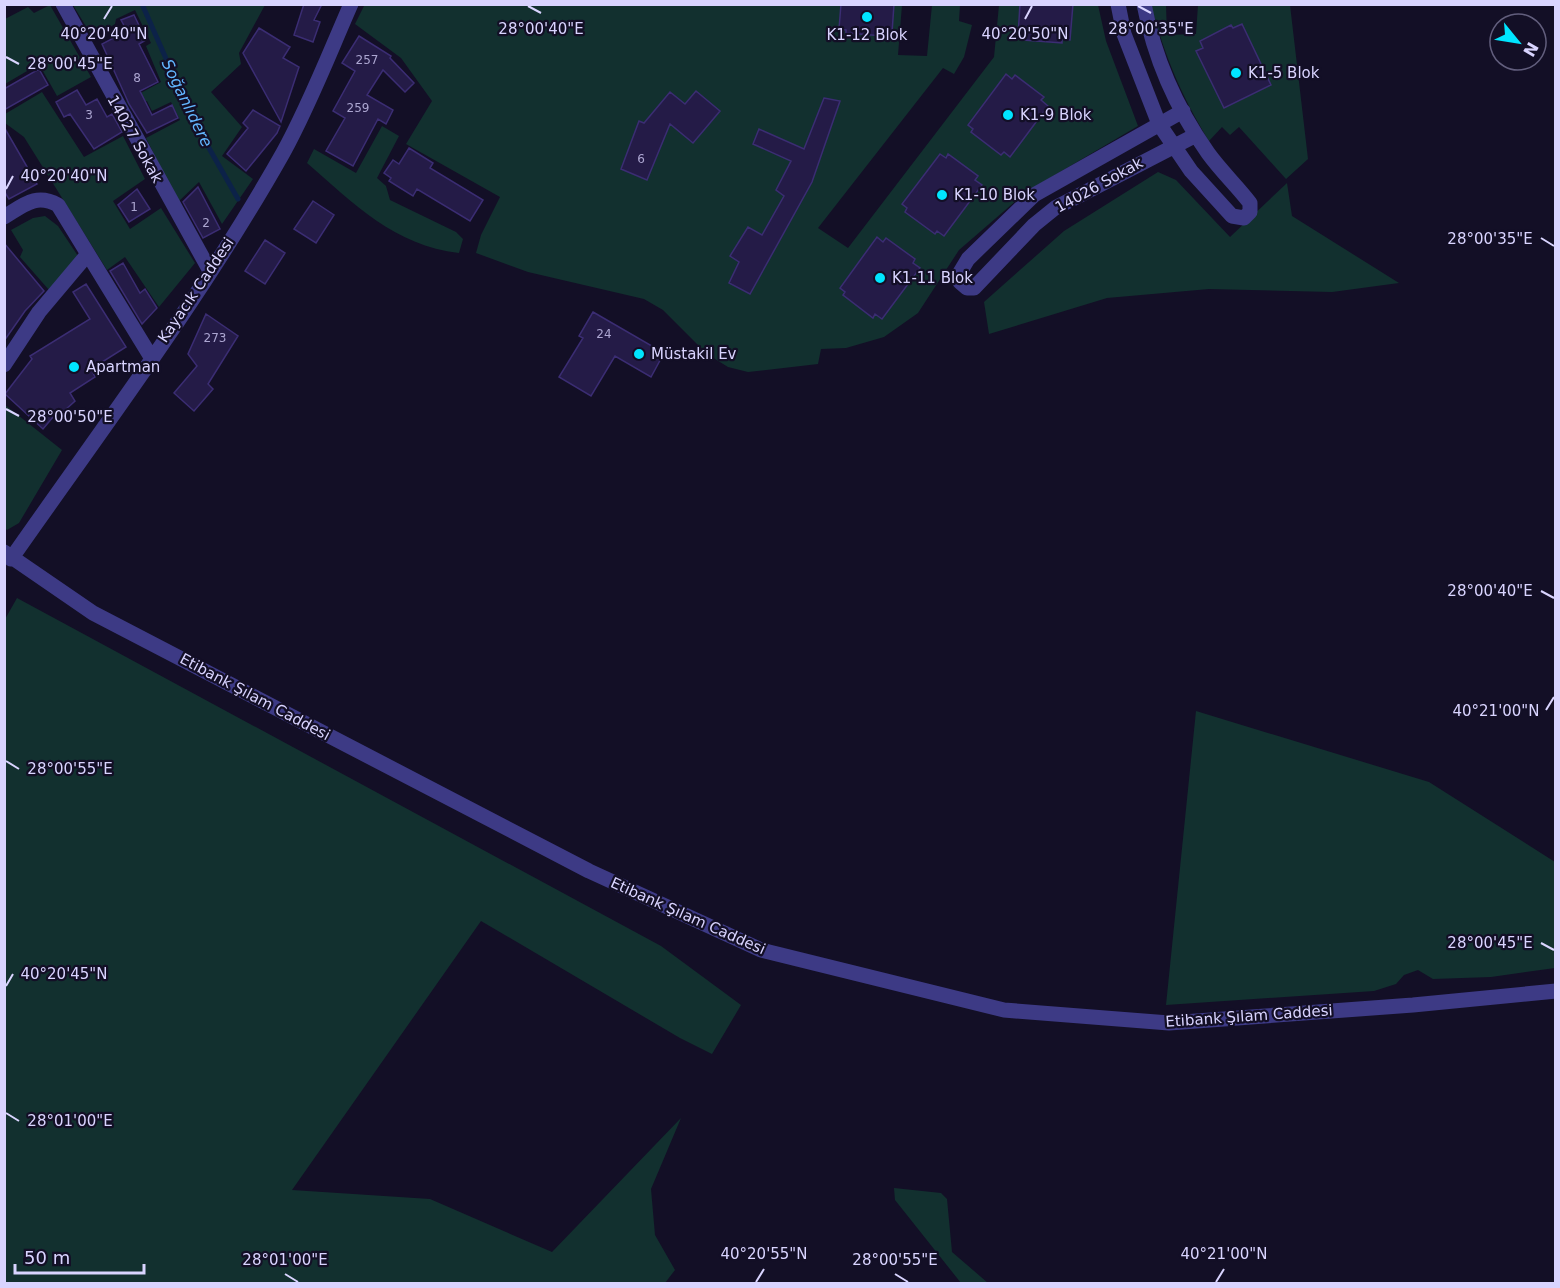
<svg xmlns="http://www.w3.org/2000/svg" width="1560" height="1288" font-family="'DejaVu Sans',sans-serif">
<style>
.green{fill:#12302f}
.lines{fill:none;stroke-linecap:round;stroke-linejoin:round}
.stream{stroke:#0c2248;stroke-width:5}
.building{fill:#241b47;stroke:#3b2d73;stroke-width:1.5}
.minor{stroke:#3d3a85;stroke-width:15}
.ticks{fill:none;stroke:#d9d4ff;stroke-width:2}
.poi-dot{fill:#00e5ff;stroke:#130f26;stroke-width:2}
.labels{text-anchor:middle;dominant-baseline:central;stroke-width:4.5;stroke-linejoin:round;paint-order:stroke}
.number-label{font-size:12px;fill:#aca6d1}
.poi-label{font-size:15px;fill:#d9d4ff;stroke:#130f26;text-anchor:start}
.street-label{font-size:15px;fill:#d9d4ff;stroke:#130f26}
.water-label{font-size:16px;font-style:italic;fill:#62b6ff;stroke:#130f26}
.ticks-label{font-size:15px;text-anchor:middle;fill:#d9d4ff;stroke:#130f26;stroke-width:4.5;stroke-linejoin:round;paint-order:stroke}
</style>
<rect width="100%" height="100%" fill="#130f26"/>
<path class="green" d="M365 4 902 5 898 55 927 56 932 5H960L959 21 972 25 964 57 954 74 943 68 818 228 848 248 994 57 999 5H1098L1106 41 1138 126 1026 192 959 250 918 313 884 337 846 348 821 349 818 364 748 372 728 367 707 354 663 310 644 299 528 272 476 253 481 235 500 197 406 144 432 101 401 58 355 24Z
M50 5 91 77 57 96 39 64 5 84V19L28 7 34 13Z
M73 5H265L239 53 241 64 211 92 242 127 222 156 253 179 222 224 199 182 178 202 146 138 180 120 171 102 152 111 147 101 131 109 126 101 161 82 146 46 151 43 135 10 116 19 115 24 93 38Z
M1151 5H1166L1167 35 1196 34 1198 5H1290L1308 159 1286 179 1239 127 1230 135 1222 127 1209 141C1181 95 1165 57 1151 5Z
M42 92 84 157 123 136 145 179 113 201 130 229 161 208 195 263 159 307 125 257 107 270 24 137 5 123V114Z
M382 126 399 136 377 178 386 186 390 200 456 232 463 239 459 253C395 246 353 203 307 163L314 149 356 173Z
M1158 172 1176 180 1230 237 1287 183 1292 216 1399 283 1332 292 1209 289 1107 298 989 334 984 302 1064 231Z
M45 216 58 226 78 256 49 290 20 257 23 250 11 230 33 218Z
M4 404 62 450 19 523 7 530 4 527Z
M17 598 661 946 741 1005 712 1054 680 1038 481 921 292 1190 430 1199 552 1252 681 1118 651 1189 655 1235 675 1270 665 1283H5L4 621Z
M1196 711 1429 782 1555 862V968L1491 977 1433 979 1418 970 1404 975 1396 984 1374 991 1166 1005Z
M894 1188 941 1193 947 1199 952 1252 988 1283H961L895 1200Z"/>
<g class="lines">
<path class="stream" d="M142 4 193 120 238 199"/>
</g>
<path class="building" d="M304 4H322L314 20 320 22 313 42 294 35Z
M841 4H894L892 33 884 32V36L846 33V30L839 29Z
M1020 4H1073L1070 40 1062 39V43L1024 40 1025 37 1018 36Z
M134 15 146 40 139 44 158 82 140 91 152 115 172 105 178 118 147 133 129 104 102 44 127 31 121 20Z
M1242 24 1271 85 1224 108 1196 51 1203 48 1200 41 1231 25 1233 28Z
M259 28 290 47 283 58 299 67 281 122 243 53Z
M359 36 391 56 390 58 414 83 405 92 383 70 367 95 393 110 386 124 378 119 353 166 326 151 345 118 333 111 355 71 342 63Z
M39 69 48 85 4 110V89Z
M1006 74 1012 79 1015 75 1044 97 1041 100 1048 106 1010 157 1004 152 1001 155 971 132 973 129 968 125Z
M77 90 86 105 97 99 107 117 112 114 122 132 94 149 70 114 64 117 56 102Z
M696 91 720 111 693 143 670 124 647 180 621 169 639 121 644 123 670 92 685 104Z
M824 98 840 101 812 182 750 294 729 283 739 262 730 256 748 227 762 235 784 196 776 190 791 161 753 144 759 129 804 149Z
M253 110 280 126 277 133 246 171 227 154 248 128 243 123Z
M4 127 37 184 9 199 4 191Z
M409 148 433 163 430 168 483 200 470 221 417 189 413 196 389 181 391 178 384 173 393 160 399 164Z
M940 154 946 158 948 154 978 176 975 180 982 185 944 236 937 231 935 234 905 212 907 208 902 204Z
M198 187 220 229 203 238 183 202Z
M137 189 150 209 129 222 118 205Z
M313 201 334 215 316 243 294 229Z
M877 237 883 242 886 238 915 259 913 263 920 268 882 319 875 314 873 318 843 295 845 292 840 288Z
M265 240 285 253 265 284 245 271Z
M4 243 44 291 25 311 4 341Z
M123 263 140 293 145 289 157 308 142 324 110 271Z
M86 284 126 347 91 369 95 377 70 393 75 401 64 411 59 410 43 429 5 394 32 359 30 356 90 319 73 292Z
M593 312 664 353 651 377 615 356 591 396 559 377 583 338 579 336Z
M206 314 238 336 208 384 213 389 194 411 174 393 197 366 188 354Z"/>
<g class="lines">
<path class="minor" d="M63 4 210 271
M1118 4 1124 34 1159 124 1191 171 1232 216 1244 218 1250 212V203C1237 186 1221 171 1208 153 1177 109 1154 57 1144 4
M1183 111 1034 195 968 259 959 274 960 282 967 288H974L1034 225 1055 208 1196 135
M4 217C24 205 36 193 58 205L151 357
M4 365 39 312 87 255
M4 552 93 613 589 871 761 950 1004 1010 1169 1023 1413 1005 1556 991
M11 559C104 426 203 295 283 153 309 106 329 54 351 4"/>
</g>
<path class="ticks" d="M528 6 541 13M1138 6 1151 13M104 19 112 6M1025 19 1032 6M6 57 19 64M6 189 13 176M1541 238 1554 246M6 409 19 416M1541 591 1554 598M1546 710 1554 697M6 761 19 769M1541 943 1554 950M6 986 13 974M6 1113 19 1121M285 1274 298 1282M895 1274 908 1282M756 1282 764 1269M1216 1282 1224 1269"/>
<g class="poi-dot">
<circle cx="867" cy="17" r="6"/>
<circle cx="1236" cy="73" r="6"/>
<circle cx="1008" cy="115" r="6"/>
<circle cx="942" cy="195" r="6"/>
<circle cx="880" cy="278" r="6"/>
<circle cx="639" cy="354" r="6"/>
<circle cx="74" cy="367" r="6"/>
</g>
<g class="labels">
<g class="number-label">
<text x="367" y="60">257</text>
<text x="137" y="78">8</text>
<text x="358" y="108">259</text>
<text x="89" y="115">3</text>
<text x="641" y="159">6</text>
<text x="134" y="207">1</text>
<text x="206" y="223">2</text>
<text x="604" y="334">24</text>
<text x="215" y="338">273</text>
</g>
<g class="poi-label">
<text x="867" y="35" text-anchor="middle">K1-12 Blok</text>
<text x="1248" y="73">K1-5 Blok</text>
<text x="1020" y="115">K1-9 Blok</text>
<text x="954" y="195">K1-10 Blok</text>
<text x="892" y="278">K1-11 Blok</text>
<text x="651" y="354">Müstakil Ev</text>
<text x="86" y="367">Apartman</text>
</g>
<g class="street-label">
<text transform="translate(135 139) rotate(61)">14027 Sokak</text>
<text transform="translate(1099 185) rotate(-29)">14026 Sokak</text>
<text transform="translate(196 290) rotate(-56)">Kayacık Caddesi</text>
<text transform="translate(255 697) rotate(28)">Etibank Şılam Caddesi</text>
<text transform="translate(688 916) rotate(24)">Etibank Şılam Caddesi</text>
<text transform="translate(1249 1016) rotate(-4)">Etibank Şılam Caddesi</text>
</g>
<g class="water-label">
<text transform="translate(187 103) rotate(64)">Soğanlıdere</text>
</g>
</g>
<g class="ticks-label">
<text x="541" y="34">28°00'40"E</text>
<text x="1151" y="34">28°00'35"E</text>
<text x="104" y="39">40°20'40"N</text>
<text x="1025" y="39">40°20'50"N</text>
<text x="70" y="69">28°00'45"E</text>
<text x="64" y="181">40°20'40"N</text>
<text x="1490" y="244">28°00'35"E</text>
<text x="70" y="422">28°00'50"E</text>
<text x="1490" y="596">28°00'40"E</text>
<text x="1496" y="716">40°21'00"N</text>
<text x="70" y="774">28°00'55"E</text>
<text x="1490" y="948">28°00'45"E</text>
<text x="64" y="979">40°20'45"N</text>
<text x="70" y="1126">28°01'00"E</text>
<text x="764" y="1259">40°20'55"N</text>
<text x="1224" y="1259">40°21'00"N</text>
<text x="285" y="1265">28°01'00"E</text>
<text x="895" y="1265">28°00'55"E</text>
</g>
<rect width="1560" height="1288" fill="none" stroke="#d9d4ff" stroke-width="12"/>
<g transform="translate(1518 42) rotate(120)"><circle r="28" fill="#130f26" stroke="#625e7d" stroke-width="1.5"/>
<path d="M0-4.5L10 22L0 15L-10 22Z" fill="#00e5ff"/>
<text y="-9" font-size="16" font-weight="bold" text-anchor="middle" fill="#d9d4ff">N</text>
</g>
<path d="M15 1264v9h129v-9" fill="none" stroke="#d9d4ff" stroke-width="3"/>
<text x="24" y="1264" font-size="18" fill="#d9d4ff" stroke="#130f26" stroke-width="4.5" paint-order="stroke">50 m</text>
</svg>
